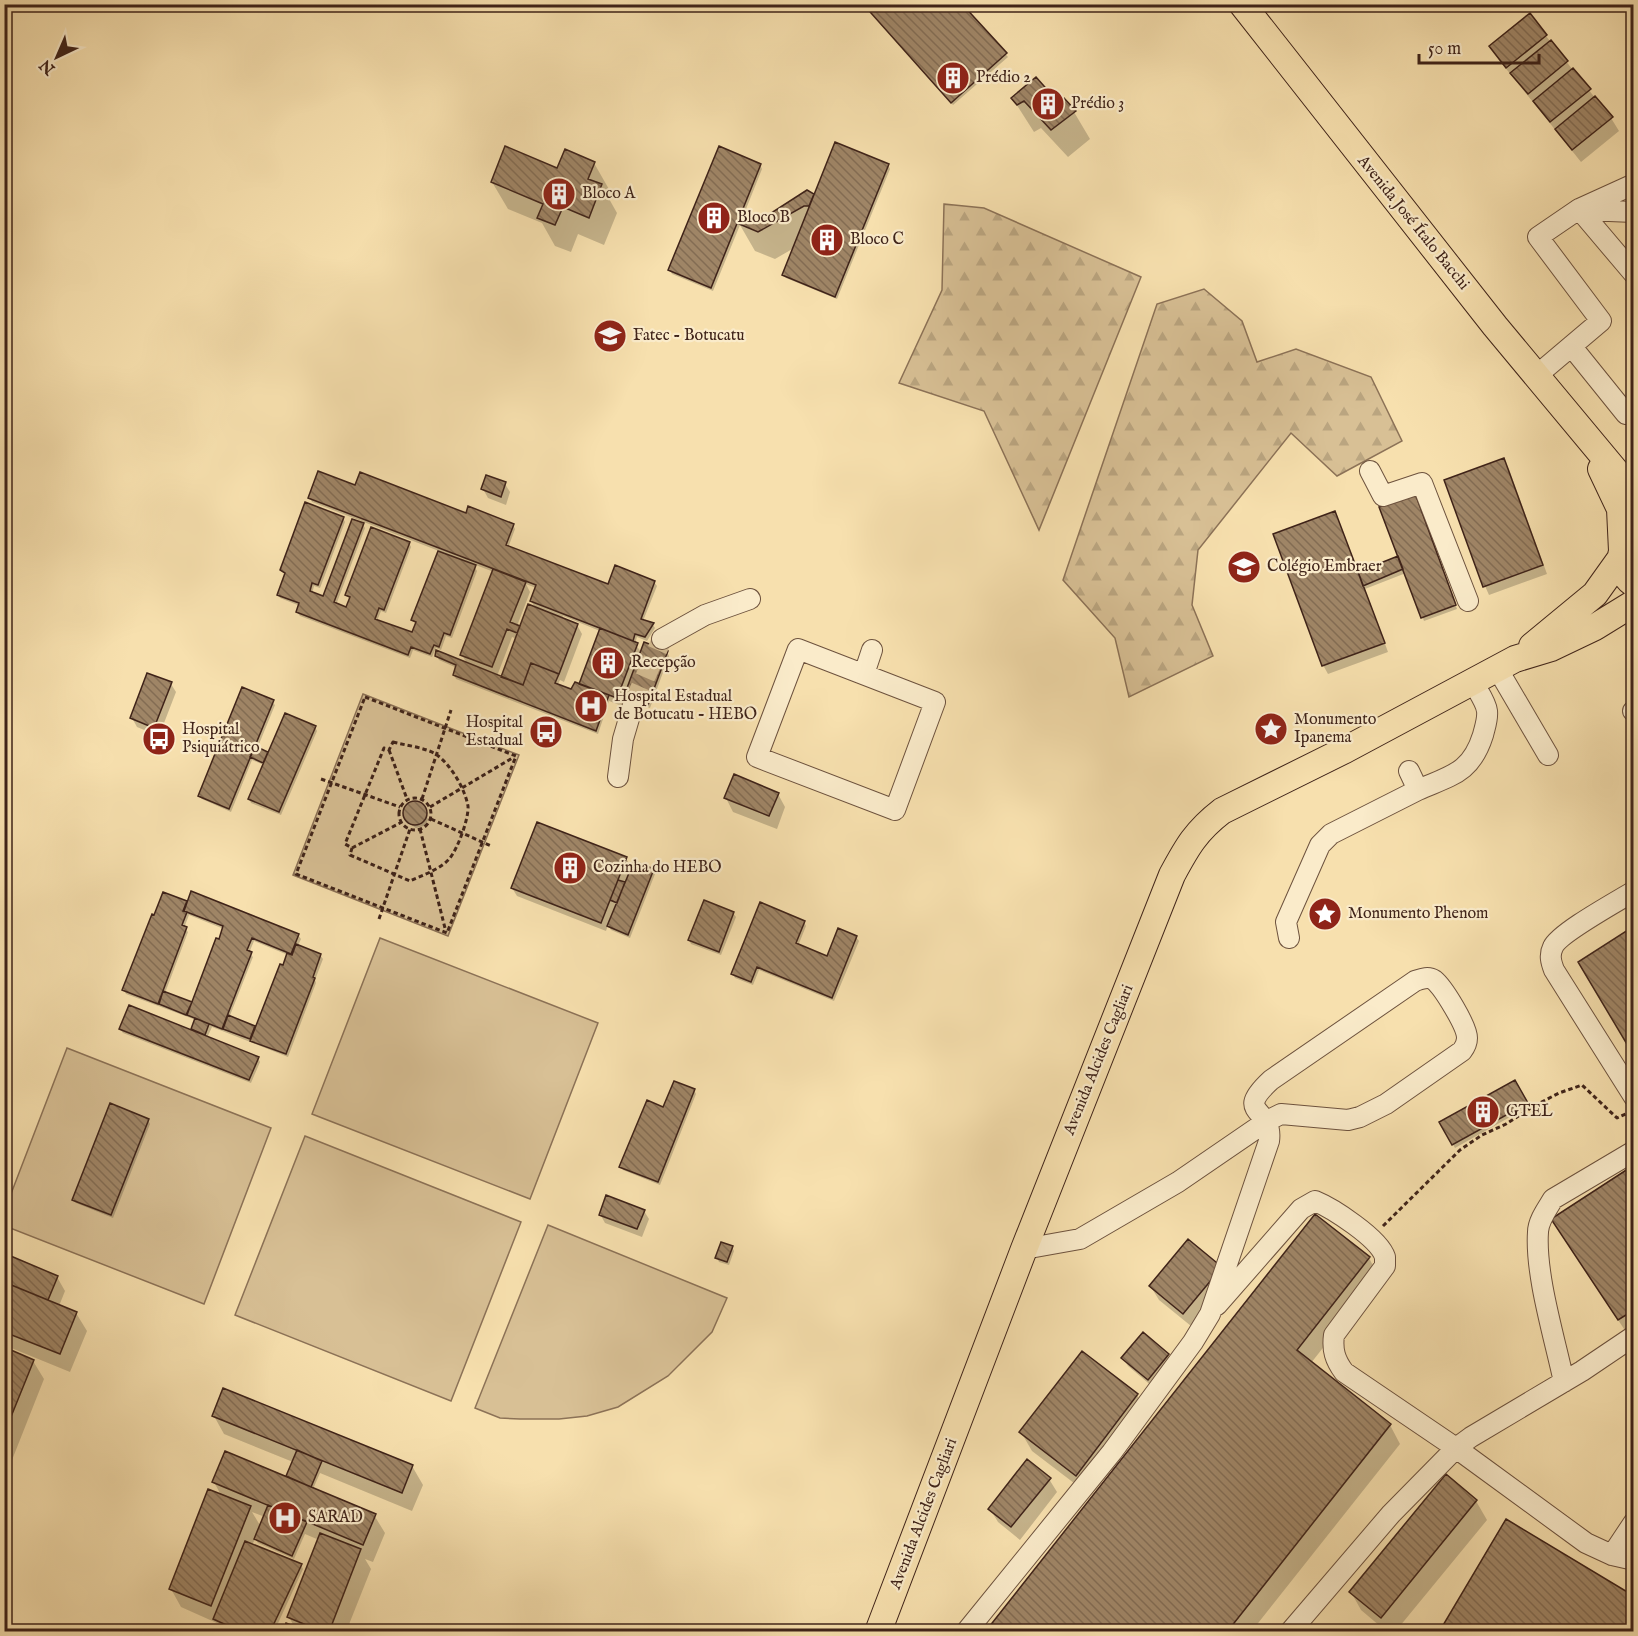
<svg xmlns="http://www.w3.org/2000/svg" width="1638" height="1636" font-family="'IM FELL English',serif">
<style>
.green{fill:#d8c095;stroke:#8c7257;stroke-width:1.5}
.forest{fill:url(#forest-firs);stroke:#8c7257;stroke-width:1.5}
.shadow{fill:#0003;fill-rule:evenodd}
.building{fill:url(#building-back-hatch);stroke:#3f2319;stroke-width:1.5}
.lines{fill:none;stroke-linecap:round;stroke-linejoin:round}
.minor-tunnel{stroke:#d2ba90;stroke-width:20;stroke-dasharray:20 10;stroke-linecap:butt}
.minor-casing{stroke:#6d523e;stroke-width:22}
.major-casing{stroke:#3f2319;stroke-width:28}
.path{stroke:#3f2319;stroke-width:3;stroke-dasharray:4.5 3;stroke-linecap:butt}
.minor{stroke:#faebca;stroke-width:20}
.major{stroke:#f7e0ae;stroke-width:26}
.labels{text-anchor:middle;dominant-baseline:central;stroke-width:4.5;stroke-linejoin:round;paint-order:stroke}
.poi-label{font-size:16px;fill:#3f2319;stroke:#faebca;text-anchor:start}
.street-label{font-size:16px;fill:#3f2319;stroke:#faebca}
</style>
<defs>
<pattern id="forest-firs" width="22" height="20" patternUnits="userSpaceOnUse" patternTransform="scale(1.5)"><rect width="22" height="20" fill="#d8c095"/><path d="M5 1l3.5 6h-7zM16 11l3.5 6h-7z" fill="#baa580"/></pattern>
<pattern id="building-back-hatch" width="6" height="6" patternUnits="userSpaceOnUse" patternTransform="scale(1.5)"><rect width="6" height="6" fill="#9f8566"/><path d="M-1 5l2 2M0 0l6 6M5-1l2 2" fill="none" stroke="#836c53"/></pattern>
</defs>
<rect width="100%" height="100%" fill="#f7e0ae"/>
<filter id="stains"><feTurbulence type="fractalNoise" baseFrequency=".00333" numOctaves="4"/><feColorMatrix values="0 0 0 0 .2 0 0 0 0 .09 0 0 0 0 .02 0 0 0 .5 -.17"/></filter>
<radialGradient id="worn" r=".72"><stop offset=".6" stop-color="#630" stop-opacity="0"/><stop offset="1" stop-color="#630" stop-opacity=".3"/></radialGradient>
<path class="green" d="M363 694 519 755 448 936 293 875Z
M380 938 598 1023 530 1199 312 1114Z
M67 1048 271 1128 204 1304 5 1226 4 1212Z
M305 1136 521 1222 451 1401 235 1315Z
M548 1225 727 1298 712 1332 668 1376 618 1407 587 1416 559 1419H520L500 1418 475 1408Z"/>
<path class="forest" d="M944 204 984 208 1141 277 1039 530 984 411 899 383 942 290Z
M1204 289 1242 321 1257 362 1296 349 1371 377 1402 441 1337 476 1291 433 1198 550 1192 605 1213 656 1129 697 1115 638 1063 580 1157 304Z"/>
<path class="shadow" d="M863 4H960L1008 57 953 105Z
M1546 36 1611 118 1619 131 1581 162 1499 60 1491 47Z
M1013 99 1059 105 1074 112 1090 139 1068 157 1041 128 1034 132Z
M594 163 610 191 608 197 617 213 604 245 578 234 571 252 555 246 542 223 508 209 492 182Z
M760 165 762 169 744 214 762 220 813 195 814 197 888 165 890 169 837 299 786 278 783 274 794 248 775 259 755 251 740 225 713 291 672 274 670 270Z
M1504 460 1509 469 1547 574 1489 595 1485 586Z
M505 484 510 492 506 505 488 498 483 489Z
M356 487 513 525 515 529 508 548 608 586 654 582 657 586 643 621 653 625 655 628 647 641 637 637 635 644 642 653 667 652 669 656 650 708 628 699 626 695 622 706 609 701 598 734 456 679 454 675 457 668 439 660 437 656 468 665 462 655 494 572 473 564 477 571 452 638 446 636 441 650 436 648 432 657 413 650 410 658 300 616 297 612 300 606 280 598 278 594 286 575 281 570 343 518 345 522 320 588 314 586 312 594 324 598 363 525 365 528 336 605 347 609 350 599 346 595 409 543 411 547 386 613 381 611 377 621 413 634 416 624 413 620 439 551 312 502 310 498ZM526 584 536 588 531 601 536 609 521 628 517 626 530 592ZM563 616 600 631 582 687 572 691 557 686 560 680 564 682 582 634 577 625 562 619ZM512 637 517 639 502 678 497 676Z
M1416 499 1457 609 1424 621 1406 573 1365 589 1388 652 1328 674 1323 665 1335 513 1359 573 1400 557Z
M171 684 176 692 159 736 137 727 132 718Z
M272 702 275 705 257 749 268 754 315 727 317 731 281 815 251 803 249 799 264 765 252 760 231 812 202 799 199 796Z
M778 794 785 807 777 829 733 812 726 798Z
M417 803 424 807 428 820 424 826 416 828 409 823 405 811 410 804Z
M626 858 632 869 653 870 655 874 630 938 611 930 608 925 606 931 517 896 512 888Z
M164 894 188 903 298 935 301 939 298 946 320 955 323 959 315 980 316 983 288 1057 212 1027 207 1038 258 1058 260 1062 251 1083 123 1033 120 1029 191 1032 196 1020 126 994 124 990ZM189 915 224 929 192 1003 165 993 188 932 184 928ZM254 941 288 955 257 1028 229 1018 253 957 249 953Z
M733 913 736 917 721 955 691 944 689 940Z
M804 922 806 926 798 946 827 957 856 937 859 941 834 1001 759 970 753 985 735 978 733 974Z
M1514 1082 1528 1107 1455 1148 1441 1123Z
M694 1090 696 1094 660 1185 623 1170 621 1166Z
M148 1120 150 1124 113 1218 76 1203 73 1200Z
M1634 1166V1335L1630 1338 1564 1238Z
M644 1211 649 1219 642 1237 605 1223 600 1214Z
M1189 1241 1228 1281 1191 1326 1159 1300 1151 1287Z
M732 1247 734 1251 729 1265 719 1262 717 1258Z
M6 1256 57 1277 65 1291 59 1306 76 1313 87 1331 70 1372 4 1345V1261Z
M1369 1258 1379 1277 1311 1363 1390 1425 1400 1444 1251 1632H987Z
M1143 1334 1168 1355 1173 1364 1153 1387 1128 1366 1123 1358Z
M4 1349 33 1361 44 1379 12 1460 4 1457Z
M1083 1353 1137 1395 1148 1414 1087 1493 1032 1451 1021 1432Z
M214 1416 412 1466 423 1485 412 1511 320 1473 313 1489 374 1515 385 1533 373 1562 365 1559 371 1569 346 1632H284L295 1628 289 1617 319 1540 305 1534 294 1559 258 1543 255 1539 252 1545 301 1565 303 1569 274 1632H237L181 1607 171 1589 222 1497 214 1482 289 1479 287 1476 293 1462 224 1434ZM252 1512 265 1517 261 1527Z
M1446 1477 1476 1501 1487 1520 1395 1632H1387L1361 1610 1351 1592Z
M1049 1479 1057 1492 1020 1540 998 1522 990 1509Z"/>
<path class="building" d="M863 4H962L1007 53 951 103Z
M1530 13 1547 35 1506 68 1489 46Z
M1551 40 1568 61 1528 94 1510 73Z
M1573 68 1591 89 1550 122 1533 101Z
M1036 77 1059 103 1064 98 1076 111 1051 130 1024 101 1017 105 1011 98Z
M1595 96 1613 117 1572 150 1555 129Z
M835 142 889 164 835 297 782 275Z
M505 146 557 168 565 149 595 162 588 179 602 184 589 218 563 207 555 225 537 218 543 204 491 182Z
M719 146 761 164 711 288 668 270Z
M807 190 814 194 809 206H804L758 232 737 223 742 212 762 219Z
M1504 458 1543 565 1483 587 1444 480Z
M318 471 355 485 360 472 466 513 468 506 514 524 506 545 608 584 615 565 655 581 641 619 654 623 645 637 635 634 633 641 530 601 536 585 308 498Z
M486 475 506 482 501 497 481 489Z
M1415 493 1456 605 1421 618 1379 507Z
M305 502 344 517 318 585 312 583 310 591 323 596 352 519 364 523 334 602 346 607 350 597 345 595 371 527 410 542 384 610 379 608 375 619 412 632 416 622 411 620 438 551 476 565 450 635 444 633 439 647 434 645 430 654 411 647 408 655 296 612 299 603 277 595 285 573 280 570Z
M1335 511 1385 643 1322 666 1273 534Z
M1398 556 1403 569 1363 586 1358 572Z
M493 569 526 582 510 622 520 626 517 633 507 629 492 667 460 655Z
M528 604 578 624 559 674 531 663 523 685 501 677Z
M600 628 638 643 617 698 579 684Z
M644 642 668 651 648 705 624 696Z
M436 650 523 685 531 663 559 674 555 683 571 689 575 682 609 695 596 731 453 675 456 665 435 656Z
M147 673 172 682 154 728 130 718Z
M242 687 274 700 229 809 198 796Z
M285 713 316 726 279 812 248 799Z
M255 746 268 752 263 763 250 757Z
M734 774 779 793 769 816 724 798Z
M403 813a12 12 0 1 1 24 0a12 12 0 1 1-24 0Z
M537 822 627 857 601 923 511 888Z
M634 861 654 869 628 935 607 926Z
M618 880 625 882 617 903 610 900Z
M191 891 299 934 291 954 252 938 247 950 252 952 222 1029 187 1015 216 938 219 939 223 926 184 911Z
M163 892 187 901 183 911 187 912 182 925 187 927 158 1004 122 990 152 914 154 915Z
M704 900 734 912 719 952 688 940Z
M760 902 805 921 796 943 827 956 838 928 857 936 832 998 757 967 751 982 731 974Z
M1634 926V1042L1628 1046 1578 962Z
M296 944 321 954 313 977 315 978 286 1054 250 1041 280 964 283 965 287 953 292 955Z
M163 991 192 1002 186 1015 159 1004Z
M129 1005 259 1057 249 1080 119 1029Z
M228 1015 255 1026 250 1039 223 1029Z
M195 1018 209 1024 205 1035 191 1029Z
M1515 1080 1528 1103 1452 1145 1439 1122Z
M674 1081 695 1089 658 1182 619 1167 647 1100 663 1107Z
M110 1103 149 1119 111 1215 72 1200Z
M1634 1165V1310L1618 1320 1551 1219Z
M606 1195 645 1210 637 1229 599 1215Z
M1315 1214 1370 1257 1297 1350 1391 1424 1227 1632H985Z
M1188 1239 1222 1267 1183 1314 1149 1286Z
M721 1242 733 1246 727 1262 715 1258Z
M6 1254 58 1276 48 1300 4 1282Z
M4 1282 77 1312 60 1354 4 1332Z
M1143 1332 1169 1354 1148 1380 1121 1358Z
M4 1347 34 1360 4 1434Z
M1082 1351 1138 1394 1076 1476 1019 1432Z
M223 1388 413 1465 402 1493 212 1416Z
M297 1450 322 1461 311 1487 286 1476Z
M225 1451 376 1514 363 1545 212 1482Z
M1027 1459 1051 1478 1011 1527 988 1509Z
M1446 1474 1477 1500 1381 1618 1349 1592Z
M208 1489 251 1506 211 1606 169 1589Z
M268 1505 307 1522 292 1556 254 1539Z
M1506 1519 1634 1596V1632H1439Z
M320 1533 361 1549 329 1632H323L287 1617Z
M245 1541 302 1564 270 1632H242L213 1619Z
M286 1623 307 1632H283Z"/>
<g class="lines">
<path class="minor-tunnel" d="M633 705 662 639"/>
<defs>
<path id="minor" d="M1579 209 1634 274
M1584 210 1634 212
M1572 347 1626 414
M1536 376 1601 321 1538 237 1579 209 1634 184
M1370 471 1383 496 1422 483 1468 601
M662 639 705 615 750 599
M798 649 935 702 895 810 757 757Z
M1497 668 1548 755
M864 674 872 650
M1633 711H1634
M618 777 623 739 633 705
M1418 790C1452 775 1471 773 1483 735 1485 727 1488 719 1487 711 1486 702 1477 690 1473 682
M1634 891C1618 901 1559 933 1553 947 1549 955 1551 962 1554 970L1634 1097
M1289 938 1286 922 1320 845 1331 834 1418 790 1409 771
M1217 1305 1301 1209 1315 1201C1332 1208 1379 1238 1385 1257 1385 1260 1385 1263 1385 1266L1334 1335C1332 1350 1335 1360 1344 1372L1456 1448 1586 1543 1612 1555 1634 1560
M1564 1382C1555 1339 1535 1275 1538 1232 1538 1221 1547 1209 1553 1199L1634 1151
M1612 1555 1634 1522
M966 1632 1112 1452 1193 1342 1210 1314 1269 1141C1274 1106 1232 1116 1271 1080L1415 981C1421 979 1428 976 1434 980 1443 987 1467 1026 1467 1038 1467 1043 1465 1047 1462 1051L1386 1104 1360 1117 1348 1120 1281 1114 1267 1121 1178 1182 1080 1239 1024 1249
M1290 1632 1391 1514 1456 1448 1471 1437 1582 1371 1634 1336"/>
<path id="major" d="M1242 4 1495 326 1634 493
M1601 469 1620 509 1622 551
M1623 548C1618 562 1621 575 1634 584
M1532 646 1595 594 1620 559
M878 1632 1024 1249 1172 875C1187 847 1196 831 1222 811L1345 750 1515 659 1551 648 1595 627 1634 603"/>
</defs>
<use href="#minor" class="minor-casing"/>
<use href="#major" class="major-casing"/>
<path class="path" d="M365 697 516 756 447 933 296 874Z
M393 742C404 745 428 748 437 755 451 765 465 789 468 806 469 818 458 848 450 858 441 869 423 875 410 881L350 855 352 848 345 844 384 748 389 750Z
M389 750 407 799
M321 779 400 807
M399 814a16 16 0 1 1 32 0a16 16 0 1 1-32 0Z
M422 799 451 710
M430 807 514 757
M431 819 491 846
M420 829 446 932
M352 848 402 822
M379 919 410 829
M1383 1226 1460 1150 1482 1135 1506 1124 1534 1106 1559 1093 1582 1085 1617 1118 1630 1112"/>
<use href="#minor" class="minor"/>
<use href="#major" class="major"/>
</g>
<defs>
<symbol id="building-disc" viewBox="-11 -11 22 22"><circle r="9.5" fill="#8f2418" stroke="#faebca"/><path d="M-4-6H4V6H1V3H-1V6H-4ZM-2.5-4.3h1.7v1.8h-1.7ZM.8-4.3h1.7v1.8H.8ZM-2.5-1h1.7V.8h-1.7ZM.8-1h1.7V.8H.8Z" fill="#fff"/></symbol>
<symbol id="university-disc" viewBox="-11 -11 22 22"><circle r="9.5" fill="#8f2418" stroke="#faebca"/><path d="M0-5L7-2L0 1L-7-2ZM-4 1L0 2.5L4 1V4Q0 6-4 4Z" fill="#fff"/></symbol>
<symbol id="school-disc" viewBox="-11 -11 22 22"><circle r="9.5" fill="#8f2418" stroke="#faebca"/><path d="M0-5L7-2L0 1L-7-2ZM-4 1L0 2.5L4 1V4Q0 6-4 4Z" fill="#fff"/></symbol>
<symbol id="hospital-disc" viewBox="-11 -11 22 22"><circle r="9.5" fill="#8f2418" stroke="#faebca"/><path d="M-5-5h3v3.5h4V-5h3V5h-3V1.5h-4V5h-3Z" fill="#fff"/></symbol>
<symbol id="sight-disc" viewBox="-11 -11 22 22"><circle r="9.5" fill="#8f2418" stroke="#faebca"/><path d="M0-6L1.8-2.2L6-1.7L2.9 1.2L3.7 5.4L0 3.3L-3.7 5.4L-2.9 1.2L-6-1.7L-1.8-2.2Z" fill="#fff"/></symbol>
<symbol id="bus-disc" viewBox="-11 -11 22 22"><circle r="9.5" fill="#8f2418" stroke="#faebca"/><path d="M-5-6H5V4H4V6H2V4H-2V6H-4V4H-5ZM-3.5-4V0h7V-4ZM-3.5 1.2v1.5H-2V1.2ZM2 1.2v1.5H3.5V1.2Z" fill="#fff"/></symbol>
</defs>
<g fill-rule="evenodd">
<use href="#building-disc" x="934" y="59" width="38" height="38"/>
<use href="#building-disc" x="1029" y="85" width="38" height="38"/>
<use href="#building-disc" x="540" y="175" width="38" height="38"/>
<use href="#building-disc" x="695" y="199" width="38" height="38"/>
<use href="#building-disc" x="808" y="221" width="38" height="38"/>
<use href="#university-disc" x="591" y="317" width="38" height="38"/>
<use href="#school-disc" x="1225" y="548" width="38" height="38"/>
<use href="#building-disc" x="589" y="644" width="38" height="38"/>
<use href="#hospital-disc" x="572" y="687" width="38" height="38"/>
<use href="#sight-disc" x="1252" y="710" width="38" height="38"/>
<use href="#bus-disc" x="527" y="713" width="38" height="38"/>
<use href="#bus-disc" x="140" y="720" width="38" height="38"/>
<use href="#building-disc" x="551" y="849" width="38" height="38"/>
<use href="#sight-disc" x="1306" y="895" width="38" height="38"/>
<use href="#building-disc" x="1464" y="1093" width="38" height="38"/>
<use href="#hospital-disc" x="266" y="1499" width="38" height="38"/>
</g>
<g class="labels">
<g class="poi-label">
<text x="976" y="78">Prédio 2</text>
<text x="1071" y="104">Prédio 3</text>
<text x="582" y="194">Bloco A</text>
<text x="737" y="218">Bloco B</text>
<text x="850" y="240">Bloco C</text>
<text x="633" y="336">Fatec - Botucatu</text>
<text x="1267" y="567">Colégio Embraer</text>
<text x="631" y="663">Recepção</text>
<text x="614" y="697">Hospital Estadual<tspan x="614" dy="18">de Botucatu - HEBO</tspan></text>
<text x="1294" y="720">Monumento<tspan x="1294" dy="18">Ipanema</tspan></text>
<text x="523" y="723" text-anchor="end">Hospital<tspan x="523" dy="18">Estadual</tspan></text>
<text x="182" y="730">Hospital<tspan x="182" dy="18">Psiquiátrico</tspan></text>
<text x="593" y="868">Cozinha do HEBO</text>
<text x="1348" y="914">Monumento Phenom</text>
<text x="1506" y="1112">GTEL</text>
<text x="308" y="1518">SARAD</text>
</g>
<g class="street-label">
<text transform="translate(1413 223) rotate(51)">Avenida José Ítalo Bacchi</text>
<text transform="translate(1099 1060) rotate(-68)">Avenida Alcides Cagliari</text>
<text transform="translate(924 1514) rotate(-69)">Avenida Alcides Cagliari</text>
</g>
</g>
<rect width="1638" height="1636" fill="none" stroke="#f7e0ae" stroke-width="24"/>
<rect x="6" y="6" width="1626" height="1624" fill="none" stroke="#3f2319" stroke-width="3"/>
<rect x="12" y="12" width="1614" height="1612" fill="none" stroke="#3f2319" stroke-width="1.5"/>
<g transform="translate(57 57) rotate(224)" stroke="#faebca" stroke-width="4.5" paint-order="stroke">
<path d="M0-4.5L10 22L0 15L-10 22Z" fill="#3f2319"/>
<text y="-9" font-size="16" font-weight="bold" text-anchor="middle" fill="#3f2319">N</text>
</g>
<path d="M1419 54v9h120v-9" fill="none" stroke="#3f2319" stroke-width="3"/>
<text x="1428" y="54" font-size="18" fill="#3f2319" stroke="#faebca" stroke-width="4.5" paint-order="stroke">50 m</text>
<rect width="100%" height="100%" filter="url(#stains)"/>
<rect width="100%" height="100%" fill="url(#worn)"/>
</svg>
